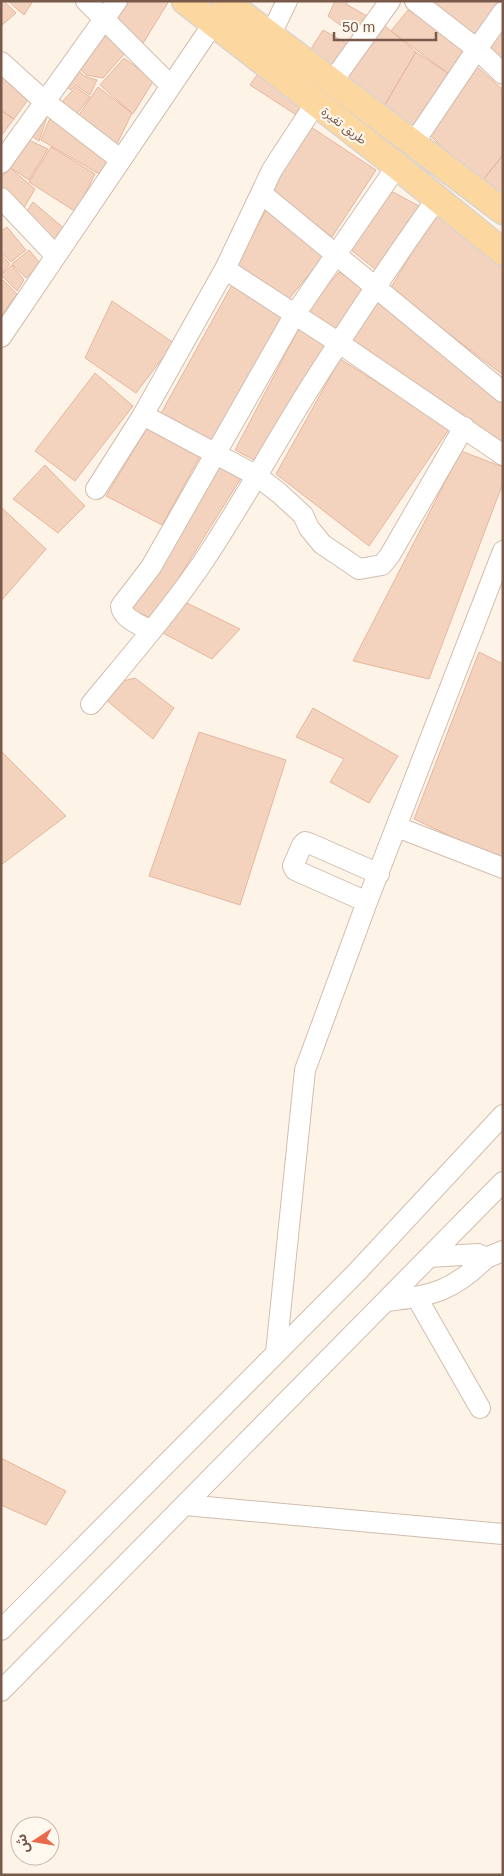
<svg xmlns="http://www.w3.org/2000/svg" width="504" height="1876" font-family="Arial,'Noto Sans Arabic',sans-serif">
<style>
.building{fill:#f3d2be;stroke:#e6b79e}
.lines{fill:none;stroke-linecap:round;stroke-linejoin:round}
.minor-casing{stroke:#d2bdaf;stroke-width:22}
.major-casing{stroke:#dcd4d0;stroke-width:29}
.minor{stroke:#fff;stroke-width:20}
.major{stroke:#fcd79f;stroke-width:26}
.labels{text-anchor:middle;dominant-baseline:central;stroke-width:4.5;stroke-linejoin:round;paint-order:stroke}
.street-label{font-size:12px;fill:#78594a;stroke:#fff8ee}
</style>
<rect width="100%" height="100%" fill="#fdf4e7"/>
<path class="building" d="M1 1H4L16 13 1 26Z
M8 1H33L24 15Z
M121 1H169L139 50 107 19Z
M335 1H348L346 4 367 16 351 33 328 16Z
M426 1H500L475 36Z
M408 10 465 47 449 74 391 31Z
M384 25 416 52 383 108 341 83Z
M503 26V66L486 50Z
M98 29 125 53 103 78 86 75 74 62Z
M323 30 350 45 331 70 307 55Z
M416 52 449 74 415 127 383 108Z
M124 58 154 80 133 114 100 85Z
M473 63 503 90V155L479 185 428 133Z
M73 64 84 76 97 80 90 95 76 85 71 90 60 82Z
M261 69 303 108 298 116 250 85Z
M1 76 30 97 14 119 1 110Z
M76 87 90 97 72 120 57 107Z
M98 87 132 113 114 150 74 122Z
M1 111 14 119 1 136Z
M39 113 47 117 39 141 24 131Z
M50 118 109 160 99 174 41 140Z
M311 127 376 170 332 237 271 190Z
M23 132 31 141 48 149 29 180 2 162Z
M51 147 95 174 76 212 29 182Z
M503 155V202L479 185Z
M9 167 35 189 21 213 1 195V178Z
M391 191 419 206 376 270 351 250Z
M33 202 66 230 50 248 22 218Z
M268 206 325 255 288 300 237 265Z
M438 210 503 264V375L390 289Z
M7 227 26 250 11 262 1 252V231Z
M29 250 40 263 26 278 12 264Z
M1 254 10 264 1 274Z
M12 265 24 280 17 291 1 275Z
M339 272 367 290 334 331 304 313Z
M3 280 17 294 1 316V282Z
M233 283 282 318 213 441 159 417Z
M112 301 174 343 136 393 85 358Z
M377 302 503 401V446L350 339Z
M299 328 329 343 256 461 235 450Z
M340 359 450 428 369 546 276 474Z
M95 373 133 406 75 481 35 451Z
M147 428 202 453 162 525 106 496Z
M461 451 503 467V483L429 679 353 661Z
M220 463 243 475 153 619 131 609Z
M45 465 85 506 58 533 13 499Z
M1 507 46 549 1 601Z
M185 602 240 629 212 659 161 632Z
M479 652 503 664V861L414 819Z
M135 678 174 708 153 739 105 699 119 682Z
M313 708 398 756 369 803 330 782 344 759 296 737Z
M199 732 286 760 240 905 149 876Z
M1 751 66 816 1 865Z
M1 1458 66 1491 46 1525 1 1505Z"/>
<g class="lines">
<defs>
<path id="minor" d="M86 1 171 86
M503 12 477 49 503 74
M270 36 287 1
M1 62 44 101 121 160
M332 82 390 1
M413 144 477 49 415 1
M1 163 117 1
M261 193 503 392
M1 198 56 256
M225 269 339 343 503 455
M1 337 213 24
M143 415 257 476 279 493 303 515 309 528 322 544 359 569 382 565 390 555 464 427
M96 489 143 415 225 269 272 170 315 104
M151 631C141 625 122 619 121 606L151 567 295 314 397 166
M91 704C129 658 168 613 201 565 243 503 278 437 318 375 356 316 395 257 436 200
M397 827 503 868
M367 902 295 870 293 866 302 845 305 842 311 844 379 874
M486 1258 503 1251
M417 1298 480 1408
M387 1301C432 1296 453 1291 486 1258L478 1254 429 1257
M276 1353 305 1070 367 902 503 551
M185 1505 503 1534
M1 1630 356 1273 503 1115
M1 1691 503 1182"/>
<path id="major" d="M185 1 397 166 503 252
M225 1 503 211"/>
</defs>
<use href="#minor" class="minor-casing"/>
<use href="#major" class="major-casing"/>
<use href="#minor" class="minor"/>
<use href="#major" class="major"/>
</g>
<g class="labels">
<g class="street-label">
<text transform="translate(344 126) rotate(37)">طريق تغيرة</text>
</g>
</g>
<rect width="504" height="1876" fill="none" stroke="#78594a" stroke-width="5"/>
<g transform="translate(35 1841) rotate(258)"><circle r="24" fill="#fff8ee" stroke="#c9b8ac"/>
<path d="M0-4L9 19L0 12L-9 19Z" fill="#e9694a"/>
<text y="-8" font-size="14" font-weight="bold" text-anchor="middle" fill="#78594a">ش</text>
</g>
<path d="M334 32v8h102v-8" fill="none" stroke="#78594a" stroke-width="2.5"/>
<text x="342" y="32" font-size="15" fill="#78594a" stroke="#fff8ee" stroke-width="4" paint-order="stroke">50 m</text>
</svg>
